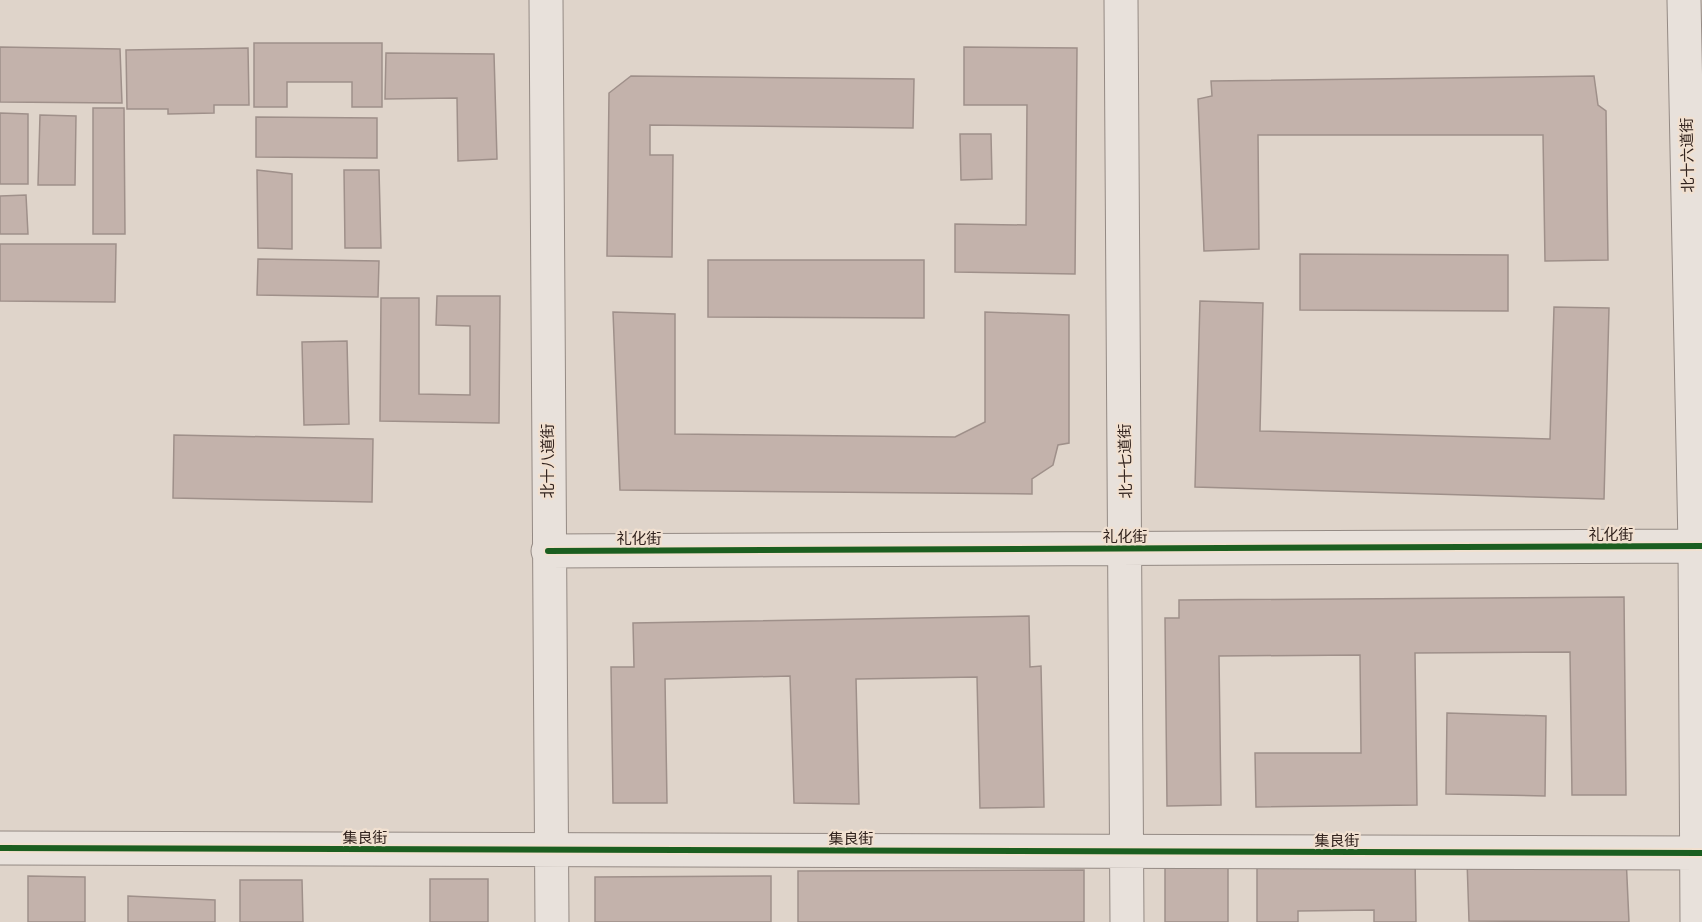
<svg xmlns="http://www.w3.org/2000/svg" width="1702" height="922" font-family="Merriweather,'Noto Sans SC',serif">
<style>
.building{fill:#c3b2ab;stroke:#9f908a;stroke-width:1.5}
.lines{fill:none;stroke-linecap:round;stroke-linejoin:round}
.secondary-casing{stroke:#948a84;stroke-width:35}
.secondary{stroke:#e8e1db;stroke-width:33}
.cycleway-casing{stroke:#f1e0d0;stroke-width:10}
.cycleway{stroke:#1b5e20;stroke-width:6}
.labels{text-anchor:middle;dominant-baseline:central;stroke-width:4.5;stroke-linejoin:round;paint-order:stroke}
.street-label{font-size:15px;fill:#31221d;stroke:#f1e0d0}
</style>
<rect width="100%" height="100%" fill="#dfd4ca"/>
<path class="building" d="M254 43H382V107H352V82H287V107H254Z
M0 47 120 49 122 103 0 102Z
M964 47 1077 48 1075 274 955 272V224L1026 225 1027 105H964Z
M248 48 249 105H214V113L168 114V109H127L126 50Z
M386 53 494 54 497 159 458 161 457 98 385 99Z
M631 76 914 79 913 128 650 125V155H673L672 257 607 256 609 93Z
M1594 76 1598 105 1606 111 1608 260 1545 261 1543 135H1258L1259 249 1204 251 1198 99 1212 96 1211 81Z
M93 108H124L125 234H93Z
M0 113 28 114V184H0Z
M40 115 76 116 75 185H38Z
M256 117 377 118V158L256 157Z
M960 134H991L992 179 961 180Z
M257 170 292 174V249L258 248Z
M344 170H379L381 248H345Z
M26 195 28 234H0V196Z
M0 244H116L115 302 0 301Z
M1300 254 1508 255V311L1300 310Z
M258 259 379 261 378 297 257 295Z
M708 260H924V318L708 317Z
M437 296H500L499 423 380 421 381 298H419V394L470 395V326L436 325Z
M1200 301 1263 303 1260 431 1550 439 1554 307 1609 308 1604 499 1195 487Z
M613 312 675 314V434L955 437 985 422V312L1069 315V443L1058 445 1053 465 1032 479V494L620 490Z
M347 341 349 424 304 425 302 342Z
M174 435 373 439 372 502 173 498Z
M1624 597 1626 795H1572L1570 652 1415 653 1417 805 1256 807 1255 753H1361L1360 655 1219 656 1221 805 1167 806 1165 618H1179V600Z
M1029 616 1030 667 1041 666 1044 807 980 808 977 677 856 679 859 804 794 803 790 676 665 679 667 803H613L611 667H634L633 623Z
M1447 713 1546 716 1545 796 1446 794Z
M1626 856 1629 922 1469 921 1467 860Z
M1415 857 1416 922H1374V910L1298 911V922H1257V859Z
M1165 863H1228V922H1165Z
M1084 870V922H798V871Z
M28 876 85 877V922H28Z
M771 876V922H595V877Z
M430 879H488V922H430Z
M240 880H302L303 922H240Z
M128 896 215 900V922H128Z"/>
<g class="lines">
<defs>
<path id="secondary" d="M546 0 552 922
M1121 0 1127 922
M1684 0 1695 546 1697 922
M548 551 1702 546
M0 848 1702 853"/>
</defs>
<use href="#secondary" class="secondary-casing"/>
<use href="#secondary" class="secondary"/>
<defs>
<path id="cycleway" d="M548 551 1702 546
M0 848 1702 853"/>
</defs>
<use href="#cycleway" class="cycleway-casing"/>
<use href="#cycleway" class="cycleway"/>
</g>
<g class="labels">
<g class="street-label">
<text transform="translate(1687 155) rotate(-91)">北十六道街</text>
<text transform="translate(547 461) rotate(-90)">北十八道街</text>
<text transform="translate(1125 461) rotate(-91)">北十七道街</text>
<text x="1611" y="534">礼化街</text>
<text x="1125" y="536">礼化街</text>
<text x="639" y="538">礼化街</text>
<text x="365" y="837">集良街</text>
<text x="851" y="838">集良街</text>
<text x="1337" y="840">集良街</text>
</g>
</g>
</svg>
